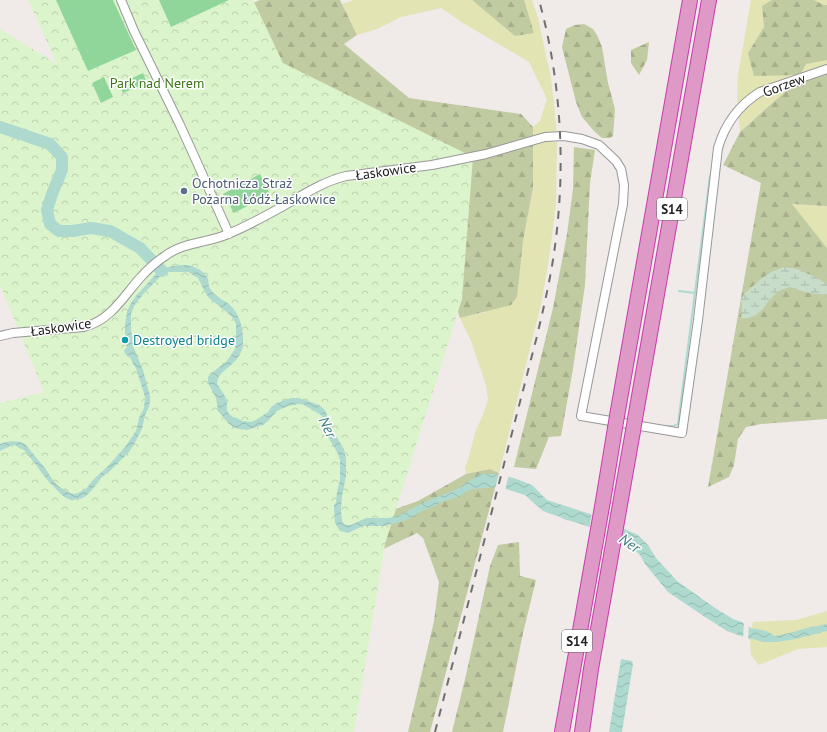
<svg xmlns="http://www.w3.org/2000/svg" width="827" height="732" font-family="'PT Sans',sans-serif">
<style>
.grass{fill:#e2e4b4}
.forest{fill:url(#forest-firs)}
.wetland{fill:url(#wetland-marsh)}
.park{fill:url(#park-crowns)}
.pitch{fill:#90d69b}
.water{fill:url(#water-waves)}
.pier{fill:#f0eae9}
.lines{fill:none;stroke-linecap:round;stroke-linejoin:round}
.stream{stroke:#aed9cf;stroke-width:2}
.river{stroke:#aed9cf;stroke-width:12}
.street-casing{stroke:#989898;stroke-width:10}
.highway-casing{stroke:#c93bad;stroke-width:16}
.street{stroke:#fff;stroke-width:8}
.highway{stroke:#de99c6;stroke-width:14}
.rail{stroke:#6f6f6f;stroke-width:2;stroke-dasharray:8 8;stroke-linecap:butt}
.highway-bridge-casing{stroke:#c93bad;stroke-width:16;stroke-linecap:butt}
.highway-bridge{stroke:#de99c6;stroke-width:14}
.service-dot{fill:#5c6f8a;stroke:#fff;stroke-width:1.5}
.culture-dot{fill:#0f9aa8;stroke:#fff;stroke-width:1.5}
.labels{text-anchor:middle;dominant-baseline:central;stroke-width:3;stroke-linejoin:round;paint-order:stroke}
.shield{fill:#fff;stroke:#646464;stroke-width:1}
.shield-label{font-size:13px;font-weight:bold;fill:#212121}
.park-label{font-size:14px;fill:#3b7618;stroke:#fff}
.street-label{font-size:14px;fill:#212121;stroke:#fff}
.service-label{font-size:14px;fill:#4e5e75;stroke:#fff;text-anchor:start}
.culture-label{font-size:14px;fill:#0d838f;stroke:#fff;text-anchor:start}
.water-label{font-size:15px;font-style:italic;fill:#467f82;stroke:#fff}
</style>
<defs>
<pattern id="forest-firs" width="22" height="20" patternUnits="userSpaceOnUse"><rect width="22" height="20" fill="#c1cba2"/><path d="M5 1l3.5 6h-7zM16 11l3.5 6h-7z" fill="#a6ae8b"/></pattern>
<pattern id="wetland-marsh" width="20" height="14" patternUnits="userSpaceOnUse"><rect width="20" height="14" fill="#c7dcc9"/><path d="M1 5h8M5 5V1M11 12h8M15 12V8" fill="none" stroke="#abbcac"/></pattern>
<pattern id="park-crowns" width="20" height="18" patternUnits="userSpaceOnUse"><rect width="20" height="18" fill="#dbf4cb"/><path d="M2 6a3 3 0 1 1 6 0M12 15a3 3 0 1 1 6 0" fill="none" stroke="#bcd1ae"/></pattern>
<pattern id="water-waves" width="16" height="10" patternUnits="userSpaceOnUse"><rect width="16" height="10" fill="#aed9cf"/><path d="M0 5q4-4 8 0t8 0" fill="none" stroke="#95bab1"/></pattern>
</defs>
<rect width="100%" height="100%" fill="#f0eae9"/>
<path class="grass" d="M354 0H532L538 18 551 78 557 133 533 138V127L540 121 547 99 529 62 463 23 441 8 401 17 377 29 357 35 342 4Z
M751 0H827V72L792 86 769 106 740 132 737 96 738 75Z
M549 140V142H557L556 202 552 236 547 271 541 304 499 473 490 469 466 474 465 467 468 460 476 430 482 417 488 400 486 385 471 341 460 318 486 312 523 241 533 188V144Z
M791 204 827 206V248Z
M827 611V647L798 649 759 665 751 655 750 640 753 622 796 620Z"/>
<path class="forest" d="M260 0H340L357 35 344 44 409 98 521 114 533 127V188L523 241 517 297 511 305 460 318 438 254 215 123 253 3Z
M472 0H524L534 33 515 36Z
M772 0H814L824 5H827V60L806 64 800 75 754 76 748 53 764 27 762 6Z
M584 24 593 29 597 35 602 47 608 83 615 109 613 136 610 138H602L594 131 582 117 576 102 562 47 566 29 575 25Z
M649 42 647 60 639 75 631 63V50Z
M827 72V206L792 204 827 248V419L761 424 746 427 738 439 734 465 729 477 708 487 761 183 723 165 740 132 769 106 792 86Z
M574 147 595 150 590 183 585 285 573 369 561 436 549 437 536 469 514 467 553 308 567 234 573 189Z
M490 469 499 473 430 732H408L434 621 439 582 423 538 417 533 369 556 390 511 418 501 466 474Z
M519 542 520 576 536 580 523 633 503 732H452L466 675 490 566 498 545Z"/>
<path class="wetland" d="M784 267 797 269 813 276 827 284V294C813 295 804 292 790 287 787 288 782 289 778 292 764 301 763 320 741 318L742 307 741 299 745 293 761 279 771 272Z"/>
<path class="park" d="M28 0H253L283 63 473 157 462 299 385 544 354 732H0V403L44 392 0 285V29L57 64Z"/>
<path class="pitch" d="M56 0H113L136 50 88 71Z
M159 0H229L171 27Z
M143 73 147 83 123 93 119 84Z
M104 77 113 97 101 103 92 83Z
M260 174 270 194 234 213 223 194Z"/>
<path class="water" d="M158 262 164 268C174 266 184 263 194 267 199 269 206 273 208 279 209 283 208 286 211 290 216 297 224 300 230 305 240 314 244 331 243 344 242 357 233 363 224 371 222 373 219 375 218 378 218 378 217 383 217 384L225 396 227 401V410L229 414 233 417 237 418 242 421 251 422 256 420 268 412 271 407 277 403 285 400 291 398H299L319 405 325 410 334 433 344 449 345 454 346 460V476L342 496 341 511 342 521 344 524 347 525H351L366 518H389L400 515 425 502 457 489 480 474H494L514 478 532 485 547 500 590 514 638 535 648 545 656 558 677 581 715 608 733 619 742 622 751 628 766 631 775 636 789 633 807 628 827 624V631L796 639 777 642H763L753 639H749L727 631 705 617 668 592 645 564 640 555 626 543 593 528 571 521 566 520 560 517 543 511 525 495 506 489 494 487 473 489 467 491 458 497 444 501 434 506 420 512 411 518 400 522 384 526H363L348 533 340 531 335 523 334 509V505L336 503 337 492 340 480V460L338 454 327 435 325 427V422L321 415 304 405 299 404 288 406 277 411 268 421 263 425 247 430 240 429 235 428 228 423 218 411 216 398 208 383V377L210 374 226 362 231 355 235 349 236 341V324L233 318 229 314 209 298 205 292 198 278 188 272H169L162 274 159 278 144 293 134 306 131 314V329L133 346 143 370 150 396V401L149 407 145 415 142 429 133 446 129 452 110 471 102 477 91 491 86 496 80 499 71 500 66 498 62 495 48 481 29 456 24 450 19 448 15 445 10 446 0 451V444C8 441 17 440 25 444L45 468 52 479 58 486 70 493 74 494 78 493 86 489 93 480 108 466 125 447 136 431 139 418 144 408 145 397 136 368C133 365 132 360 130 358 127 355 125 355 124 351L127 347 125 339V325L127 312 130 305 136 296 155 275 157 269 154 266Z
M621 659 632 661 633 664 622 732H609Z"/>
<path class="pier" d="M499 473 509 475 505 490 495 489Z
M592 512 624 526 621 543 589 529Z
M744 621 749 625 748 641 743 639Z"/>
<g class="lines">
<path class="stream" d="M679 291 695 293
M665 426C670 426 674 427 678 424L710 176"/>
<path class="river" d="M0 127 50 144 62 157V170L52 194 47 210 50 224 59 231H73L91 228 110 231 140 248 162 271"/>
<defs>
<path id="street" d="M121 0 134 31 180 125 195 158 229 234
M0 336 13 333 84 327C111 320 123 297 140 278 148 269 156 262 165 256 182 243 204 243 223 236 242 229 260 219 278 209 300 197 321 182 346 176L432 165 486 154 545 137 564 136 582 139 599 145 616 161 621 169 624 185 623 204 581 416 682 433 698 320 718 148C725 124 739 105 760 92L827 69"/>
<path id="highway" d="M617 416 690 0
M635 419 709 0
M562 732 603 501 615 428
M582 732 591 669 633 431"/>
</defs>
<use href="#street" class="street-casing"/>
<use href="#highway" class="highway-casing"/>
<use href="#street" class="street"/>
<use href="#highway" class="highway"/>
<path class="rail" d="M435 732 537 336C544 306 551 277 555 246 566 164 561 80 539 0"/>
<defs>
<path id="highway-bridge" d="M615 428 617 416
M633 431 635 419"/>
</defs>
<use href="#highway-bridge" class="highway-bridge-casing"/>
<use href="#highway-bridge" class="highway-bridge"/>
</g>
<circle class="service-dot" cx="184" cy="191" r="4"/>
<circle class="culture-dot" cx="125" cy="340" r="4"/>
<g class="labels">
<g class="shield">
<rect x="657" y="198" width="30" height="22" rx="3"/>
<rect x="562" y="630" width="30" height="22" rx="3"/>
</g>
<g class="shield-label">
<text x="672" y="209">S14</text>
<text x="577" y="641">S14</text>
</g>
<g class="park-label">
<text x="157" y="83">Park nad Nerem</text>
</g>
<g class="street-label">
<text transform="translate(784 85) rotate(-20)">Gorzew</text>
<text transform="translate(386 171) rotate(-8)">Łaskowice</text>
<text transform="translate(61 327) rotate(-8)">Łaskowice</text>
</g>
<g class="service-label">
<text x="192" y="183">Ochotnicza Straż<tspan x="192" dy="16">Pożarna Łódź-Łaskowice</tspan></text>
</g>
<g class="culture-label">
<text x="133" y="340">Destroyed bridge</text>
</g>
<g class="water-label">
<text transform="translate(328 427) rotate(64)">Ner</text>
<text transform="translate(630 543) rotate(35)">Ner</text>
</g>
</g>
</svg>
